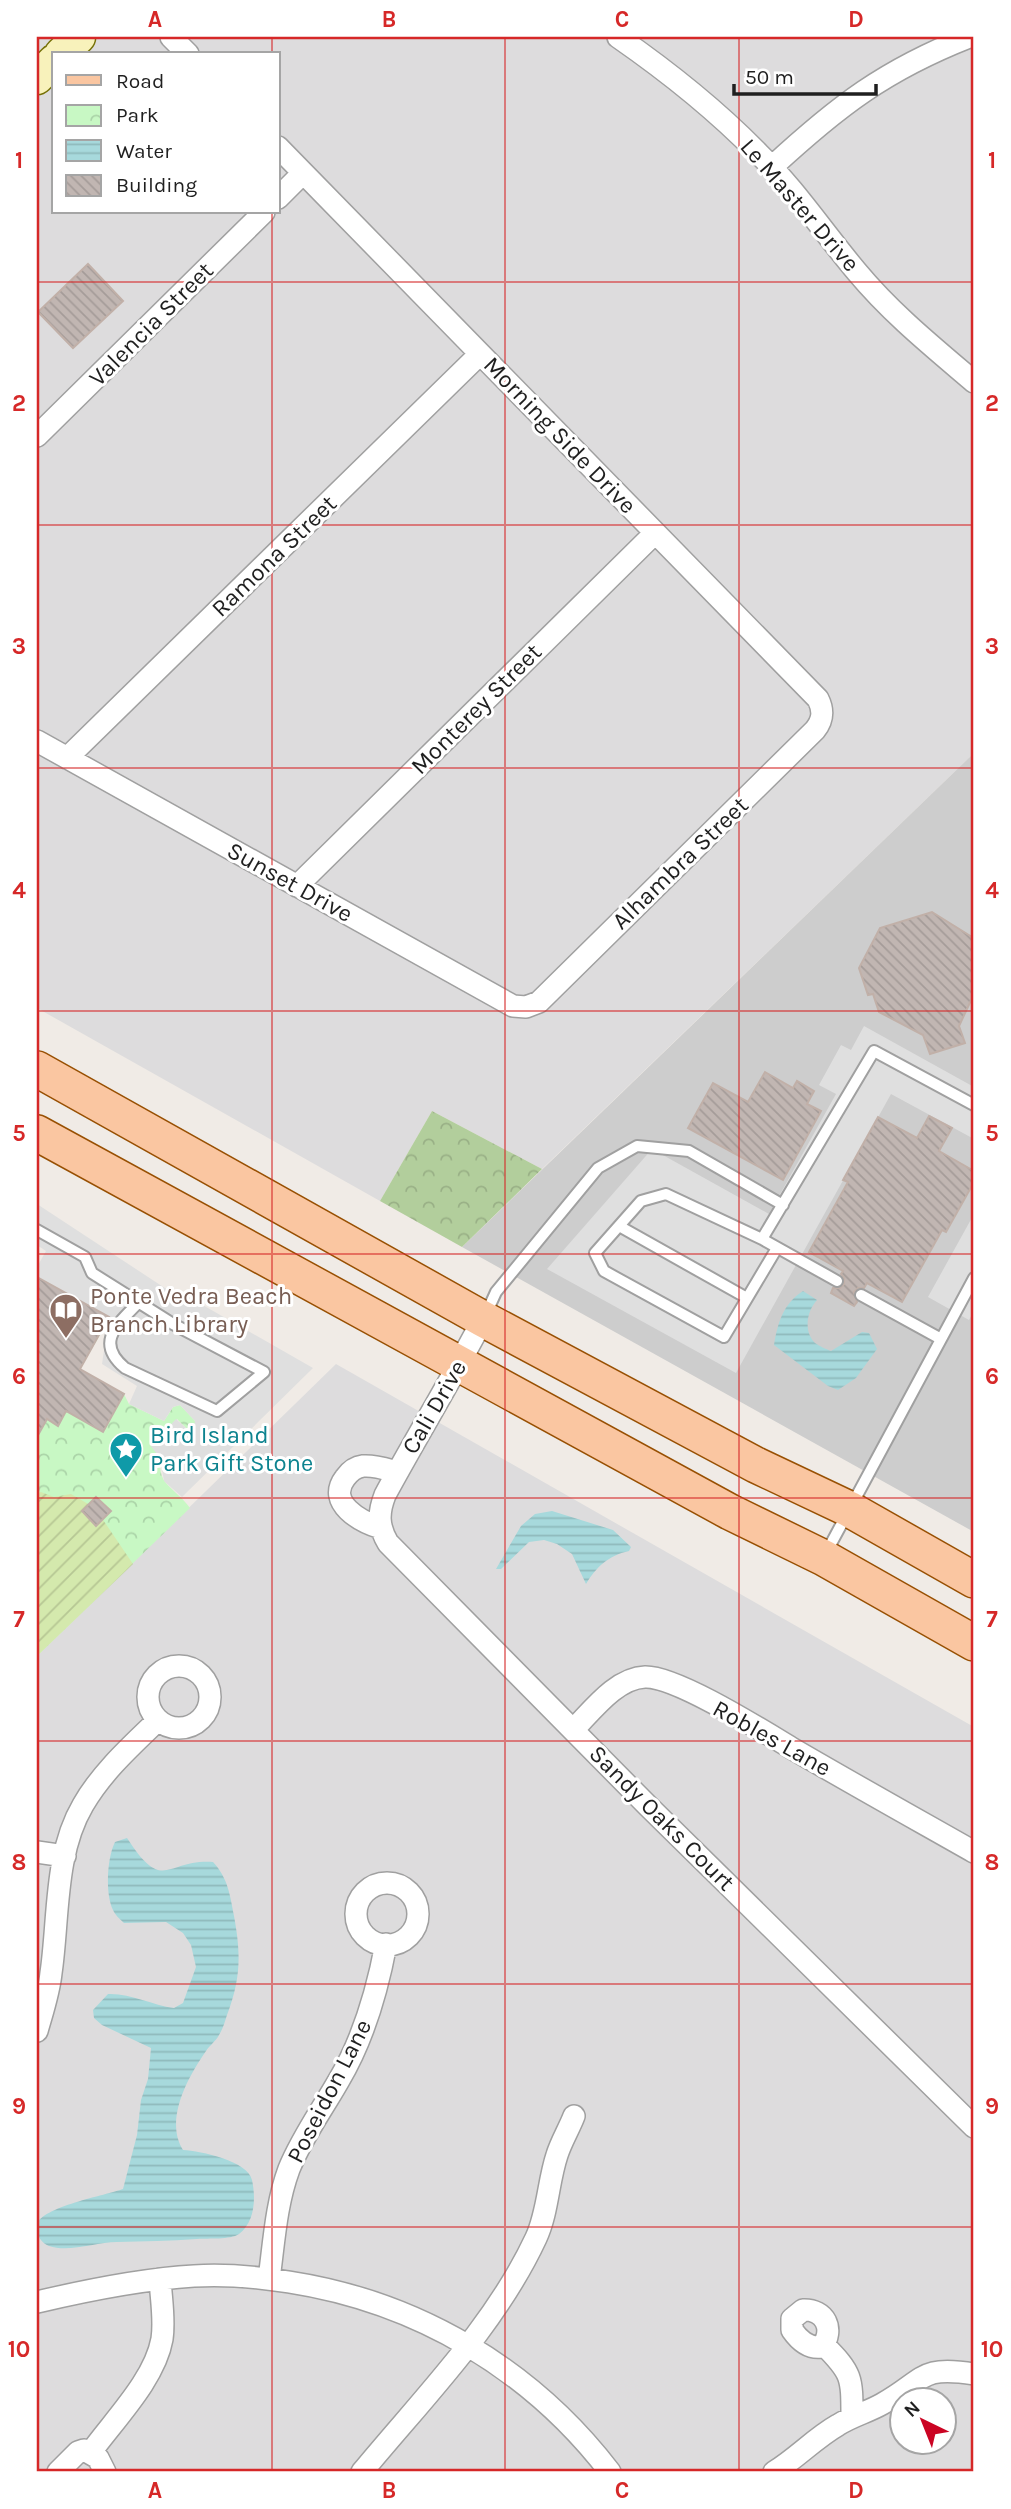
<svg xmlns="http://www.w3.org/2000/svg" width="1011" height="2509" font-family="Karla,sans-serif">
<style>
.residential{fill:#dddcdd;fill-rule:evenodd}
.religious{fill:#cdcdcd}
.forest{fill:url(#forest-crowns)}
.park{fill:url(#park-crowns)}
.garden{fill:url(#garden-furrows)}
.parking{fill:#dfdfdf}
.water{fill:url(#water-rules)}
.building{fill:url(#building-back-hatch);stroke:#c1b0a8;stroke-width:2}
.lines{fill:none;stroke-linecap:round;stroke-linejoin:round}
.lane-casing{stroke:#a0a0a0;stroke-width:14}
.street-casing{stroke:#a0a0a0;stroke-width:24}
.secondary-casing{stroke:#767107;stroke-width:35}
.primary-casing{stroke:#985003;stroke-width:38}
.lane{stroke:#fff;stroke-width:10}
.street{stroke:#fff;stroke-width:21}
.secondary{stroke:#f8f2bb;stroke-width:32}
.primary{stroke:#fac6a1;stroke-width:35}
.grid{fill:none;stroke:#d62828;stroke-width:2;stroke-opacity:0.55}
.labels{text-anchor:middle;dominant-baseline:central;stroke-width:6;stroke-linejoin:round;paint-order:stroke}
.street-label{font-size:24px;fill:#1f1f1f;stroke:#fff}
.education-label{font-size:24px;fill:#785e54;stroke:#fff;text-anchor:start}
.culture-label{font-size:24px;fill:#0d838f;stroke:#fff;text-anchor:start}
.neatline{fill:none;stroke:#d62828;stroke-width:2.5}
.grid-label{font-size:23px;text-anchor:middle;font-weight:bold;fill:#d62828}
</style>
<defs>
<pattern id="forest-crowns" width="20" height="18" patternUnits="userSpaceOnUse" patternTransform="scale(1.75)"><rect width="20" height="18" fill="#b2ce9c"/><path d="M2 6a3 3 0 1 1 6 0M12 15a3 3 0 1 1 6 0" fill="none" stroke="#99b086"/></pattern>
<pattern id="park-crowns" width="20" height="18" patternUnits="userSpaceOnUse" patternTransform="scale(1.75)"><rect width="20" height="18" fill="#c8f8c4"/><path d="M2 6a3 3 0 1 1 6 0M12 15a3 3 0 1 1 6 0" fill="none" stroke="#abd4a8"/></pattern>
<pattern id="garden-furrows" width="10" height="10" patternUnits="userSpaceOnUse" patternTransform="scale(1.75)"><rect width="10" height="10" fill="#d4e9ad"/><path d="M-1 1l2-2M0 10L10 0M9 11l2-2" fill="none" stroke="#b6c794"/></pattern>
<pattern id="water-rules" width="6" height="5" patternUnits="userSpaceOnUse" patternTransform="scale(1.75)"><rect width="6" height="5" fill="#a7d9dc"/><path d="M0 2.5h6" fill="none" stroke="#8fbabc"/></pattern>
<pattern id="building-back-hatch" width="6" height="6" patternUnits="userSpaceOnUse" patternTransform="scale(1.75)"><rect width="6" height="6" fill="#c1b6b2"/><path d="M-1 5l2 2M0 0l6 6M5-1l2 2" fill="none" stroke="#a59c99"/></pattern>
</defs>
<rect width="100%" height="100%" fill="#f0ebe6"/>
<path class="residential" d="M37 37H974V753L542 1169 432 1111 380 1201 37 1008ZM54 54H278V212H54Z
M336 1364 974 1727V2472H37V1656ZM902 2400H944V2442H902Z"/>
<path class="religious" d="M974 753V1532L462 1247Z"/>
<path class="forest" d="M432 1111 542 1169 462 1247 380 1201Z"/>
<path class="park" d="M37 1277 111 1316 80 1369 124 1394 129 1404 164 1421 173 1407 180 1405 197 1423 194 1427 187 1429 177 1419C169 1437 151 1465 166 1483 174 1492 183 1498 190 1508L37 1656Z"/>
<path class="garden" d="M41 1492 54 1497 71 1494 95 1508 133 1564 37 1656V1493Z"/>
<path class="parking" d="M864 1026 974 1087V1139L891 1094 736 1373 547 1269 652 1149 769 1214 836 1094 819 1085 841 1045 851 1050Z
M37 1204 177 1296 180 1292 313 1368 182 1497 164 1481 160 1458 151 1446 176 1419 187 1429 194 1427 195 1421 180 1405 173 1407 164 1421 129 1404 137 1386 102 1364 109 1317 37 1277V1267L46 1251 37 1245Z
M974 1214V1311L969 1320 928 1297Z"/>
<path class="water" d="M803 1291 817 1300C807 1311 803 1331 815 1343 819 1346 826 1349 831 1351L862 1332 869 1333 877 1349 856 1378 838 1390 828 1386 774 1345C778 1322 783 1304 803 1291Z
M552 1511 613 1530 631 1547 629 1551C608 1556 597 1566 586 1584L572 1554 557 1544 544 1540 529 1542 501 1569H496L521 1526 535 1514Z
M127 1838C164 1895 165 1859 213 1862 228 1878 230 1895 234 1916 241 1954 241 1978 227 2015 225 2021 223 2029 219 2035 216 2041 210 2045 206 2051 188 2077 164 2120 183 2150 201 2151 248 2161 252 2180 256 2198 255 2222 239 2234 230 2240 209 2238 197 2239 170 2241 144 2241 117 2242 96 2242 69 2253 49 2246 41 2243 35 2233 37 2225 40 2207 107 2195 123 2189L137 2135 141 2100 148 2079 151 2048 102 2025 94 2018 93 2010 108 1994C130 1993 152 2005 174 2008L183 2003 196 1967 191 1945 183 1933 166 1922 124 1923C120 1919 115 1915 113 1910 105 1894 107 1858 115 1842Z"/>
<path class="building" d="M88 264 123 301 73 348 38 312Z
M932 912 972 937 974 994 959 1026 965 1043 930 1054 923 1035 879 1012 873 994 868 995 859 968 880 928Z
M765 1072 793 1088 797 1081 814 1091 807 1104 821 1111 783 1180 688 1128 713 1083 748 1102Z
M929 1116 952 1128 939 1151 974 1171V1182L946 1232 942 1230 902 1302 867 1283 864 1288H858L854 1292 857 1302 854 1306 831 1293 833 1288H840L844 1284V1278L841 1274 843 1271 809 1252 848 1182 843 1180 878 1117 917 1138Z
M37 1277 109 1317 80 1369 124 1394 103 1432 66 1411 58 1426 47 1419 37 1437Z
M96 1497 111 1511 96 1526 82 1511Z"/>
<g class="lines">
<defs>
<path id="lane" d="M619 1226 747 1298
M37 1230 85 1257 92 1273 173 1324 264 1372 217 1411 125 1368C94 1342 118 1324 139 1302
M762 1239 666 1194 641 1201 595 1253 604 1271 724 1337 777 1248
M837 1281 762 1239 874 1051 974 1105
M861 1295 941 1339
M486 1314 496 1292 598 1168 637 1146 689 1151 783 1205
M826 1553 974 1278"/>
<path id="street" d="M171 37 188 54
M618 37C667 71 716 110 758 153 795 189 824 233 857 272 892 314 933 347 974 382
M772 167C838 106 885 70 969 37
M278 198 303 173
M37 436 264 212
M37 741 513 1006 526 1007 539 1002 815 730C823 720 824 711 818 699L278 147
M67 758 480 354
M297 886 655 533
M483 1319C452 1379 417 1436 385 1495 378 1513 378 1526 388 1543L647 1805 974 2127
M381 1528C361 1522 326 1503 345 1478 350 1471 355 1467 363 1466 375 1465 386 1469 397 1472
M148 1697a31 31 0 1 1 62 0a31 31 0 1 1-62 0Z
M573 1730C592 1711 616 1678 645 1677 676 1676 763 1731 793 1749 853 1784 914 1818 974 1852
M37 1852 65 1856
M356 1914a31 31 0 1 1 62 0a31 31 0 1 1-62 0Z
M37 2031C42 2013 49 1993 51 1973 59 1919 54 1854 83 1805 102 1772 131 1746 158 1720
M269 2279C274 2242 276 2204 289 2169 302 2137 322 2110 339 2080 364 2038 377 1992 386 1944
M37 2302C88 2290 141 2279 194 2276 225 2274 258 2277 289 2282 418 2302 531 2369 610 2472
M803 2310C825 2309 835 2329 822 2347 809 2349 799 2340 792 2330V2319Z
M824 2345C852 2373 852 2377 852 2417
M91 2452C115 2419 155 2379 162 2339 165 2320 161 2298 160 2279
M58 2472 78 2452 84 2450 98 2458 105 2472
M362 2472C423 2398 495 2326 536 2238 548 2212 548 2182 557 2155 561 2142 569 2129 574 2116
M774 2472C797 2458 815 2438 838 2425 852 2416 868 2412 882 2404 925 2380 919 2365 974 2374"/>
<path id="secondary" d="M61 54 79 37
M37 78 54 61"/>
<path id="primary" d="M37 1069 483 1319 756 1465 849 1509 974 1580
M37 1133 730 1512 824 1558 974 1643"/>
</defs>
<use href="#lane" class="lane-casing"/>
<use href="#street" class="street-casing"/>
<use href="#secondary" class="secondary-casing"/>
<use href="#primary" class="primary-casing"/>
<use href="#lane" class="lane"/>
<use href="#street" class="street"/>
<use href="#secondary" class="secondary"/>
<use href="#primary" class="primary"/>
</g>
<path class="grid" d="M272 37V54M505 37V2472M739 37V2472M272 212V2472M37 282H974M37 525H974M37 768H974M37 1011H974M37 1254H974M37 1498H974M37 1741H974M37 1984H974M37 2227H974"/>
<defs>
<symbol id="library-pin" viewBox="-11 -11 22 30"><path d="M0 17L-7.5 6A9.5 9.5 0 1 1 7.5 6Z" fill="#8d6e63" stroke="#fff"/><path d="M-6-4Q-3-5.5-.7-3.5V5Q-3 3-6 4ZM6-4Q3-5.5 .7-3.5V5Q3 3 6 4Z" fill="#fff"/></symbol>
<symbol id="sight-pin" viewBox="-11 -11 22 30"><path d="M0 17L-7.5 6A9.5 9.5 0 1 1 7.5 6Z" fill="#0f9aa8" stroke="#fff"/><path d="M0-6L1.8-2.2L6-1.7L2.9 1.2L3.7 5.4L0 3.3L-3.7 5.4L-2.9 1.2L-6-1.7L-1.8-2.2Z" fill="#fff"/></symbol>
</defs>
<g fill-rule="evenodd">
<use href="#library-pin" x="47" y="1291" width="38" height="52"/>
<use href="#sight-pin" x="107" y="1430" width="38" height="52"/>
</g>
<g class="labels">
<g class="street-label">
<text transform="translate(800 205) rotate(49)">Le Master Drive</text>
<text transform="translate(151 324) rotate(-45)">Valencia Street</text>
<text transform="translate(560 435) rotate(46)">Morning Side Drive</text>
<text transform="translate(274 556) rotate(-44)">Ramona Street</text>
<text transform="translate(476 709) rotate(-45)">Monterey Street</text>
<text transform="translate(680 863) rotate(-44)">Alhambra Street</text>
<text transform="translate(290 882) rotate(29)">Sunset Drive</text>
<text transform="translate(434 1407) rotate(-60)">Cali Drive</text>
<text transform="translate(772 1738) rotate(29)">Robles Lane</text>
<text transform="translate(662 1818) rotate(45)">Sandy Oaks Court</text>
<text transform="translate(329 2091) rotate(-63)">Poseidon Lane</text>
</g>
<g class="education-label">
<text x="90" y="1296">Ponte Vedra Beach<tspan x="90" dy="28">Branch Library</tspan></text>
</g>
<g class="culture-label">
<text x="150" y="1435">Bird Island<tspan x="150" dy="28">Park Gift Stone</tspan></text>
</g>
</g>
<rect width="1011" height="2509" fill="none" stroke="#ffffff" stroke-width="77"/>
<rect x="52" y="52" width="228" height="161" fill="#ffffff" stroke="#a5a5a5" stroke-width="2"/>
<rect x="66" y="75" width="35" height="10" fill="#fac6a1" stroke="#a5a5a5" stroke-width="2"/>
<text x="116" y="88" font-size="21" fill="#1f1f1f">Road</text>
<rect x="66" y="105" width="35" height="21" fill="url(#park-crowns)" stroke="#a5a5a5" stroke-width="2"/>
<text x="116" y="122" font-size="21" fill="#1f1f1f">Park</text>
<rect x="66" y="140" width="35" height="21" fill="url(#water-rules)" stroke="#a5a5a5" stroke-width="2"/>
<text x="116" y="158" font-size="21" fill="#1f1f1f">Water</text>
<rect x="66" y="175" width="35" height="21" fill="url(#building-back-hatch)" stroke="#a5a5a5" stroke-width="2"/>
<text x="116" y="192" font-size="21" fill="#1f1f1f">Building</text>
<g transform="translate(923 2421) rotate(317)"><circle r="33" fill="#ffffff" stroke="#a5a5a5" stroke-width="2"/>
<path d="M0-5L12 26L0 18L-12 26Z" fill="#cb0423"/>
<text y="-10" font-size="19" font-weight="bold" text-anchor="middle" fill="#1f1f1f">N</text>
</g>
<path d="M734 84v10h142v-10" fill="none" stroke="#1f1f1f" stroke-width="3.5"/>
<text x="745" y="84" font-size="21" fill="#1f1f1f" stroke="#ffffff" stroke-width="5" paint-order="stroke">50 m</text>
<rect x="38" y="38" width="934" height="2432" class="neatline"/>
<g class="grid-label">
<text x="155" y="27">A</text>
<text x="389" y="27">B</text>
<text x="622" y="27">C</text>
<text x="856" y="27">D</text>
<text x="19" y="168">1</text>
<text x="992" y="168">1</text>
<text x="19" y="411">2</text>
<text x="992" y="411">2</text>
<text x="19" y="654">3</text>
<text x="992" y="654">3</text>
<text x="19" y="898">4</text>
<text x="992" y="898">4</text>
<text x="19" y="1141">5</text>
<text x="992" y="1141">5</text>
<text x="19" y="1384">6</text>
<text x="992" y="1384">6</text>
<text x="19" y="1627">7</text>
<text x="992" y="1627">7</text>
<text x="19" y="1870">8</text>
<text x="992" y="1870">8</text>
<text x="19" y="2114">9</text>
<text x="992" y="2114">9</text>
<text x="19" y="2357">10</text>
<text x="992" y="2357">10</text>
<text x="155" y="2498">A</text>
<text x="389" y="2498">B</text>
<text x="622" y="2498">C</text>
<text x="856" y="2498">D</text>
</g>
</svg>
